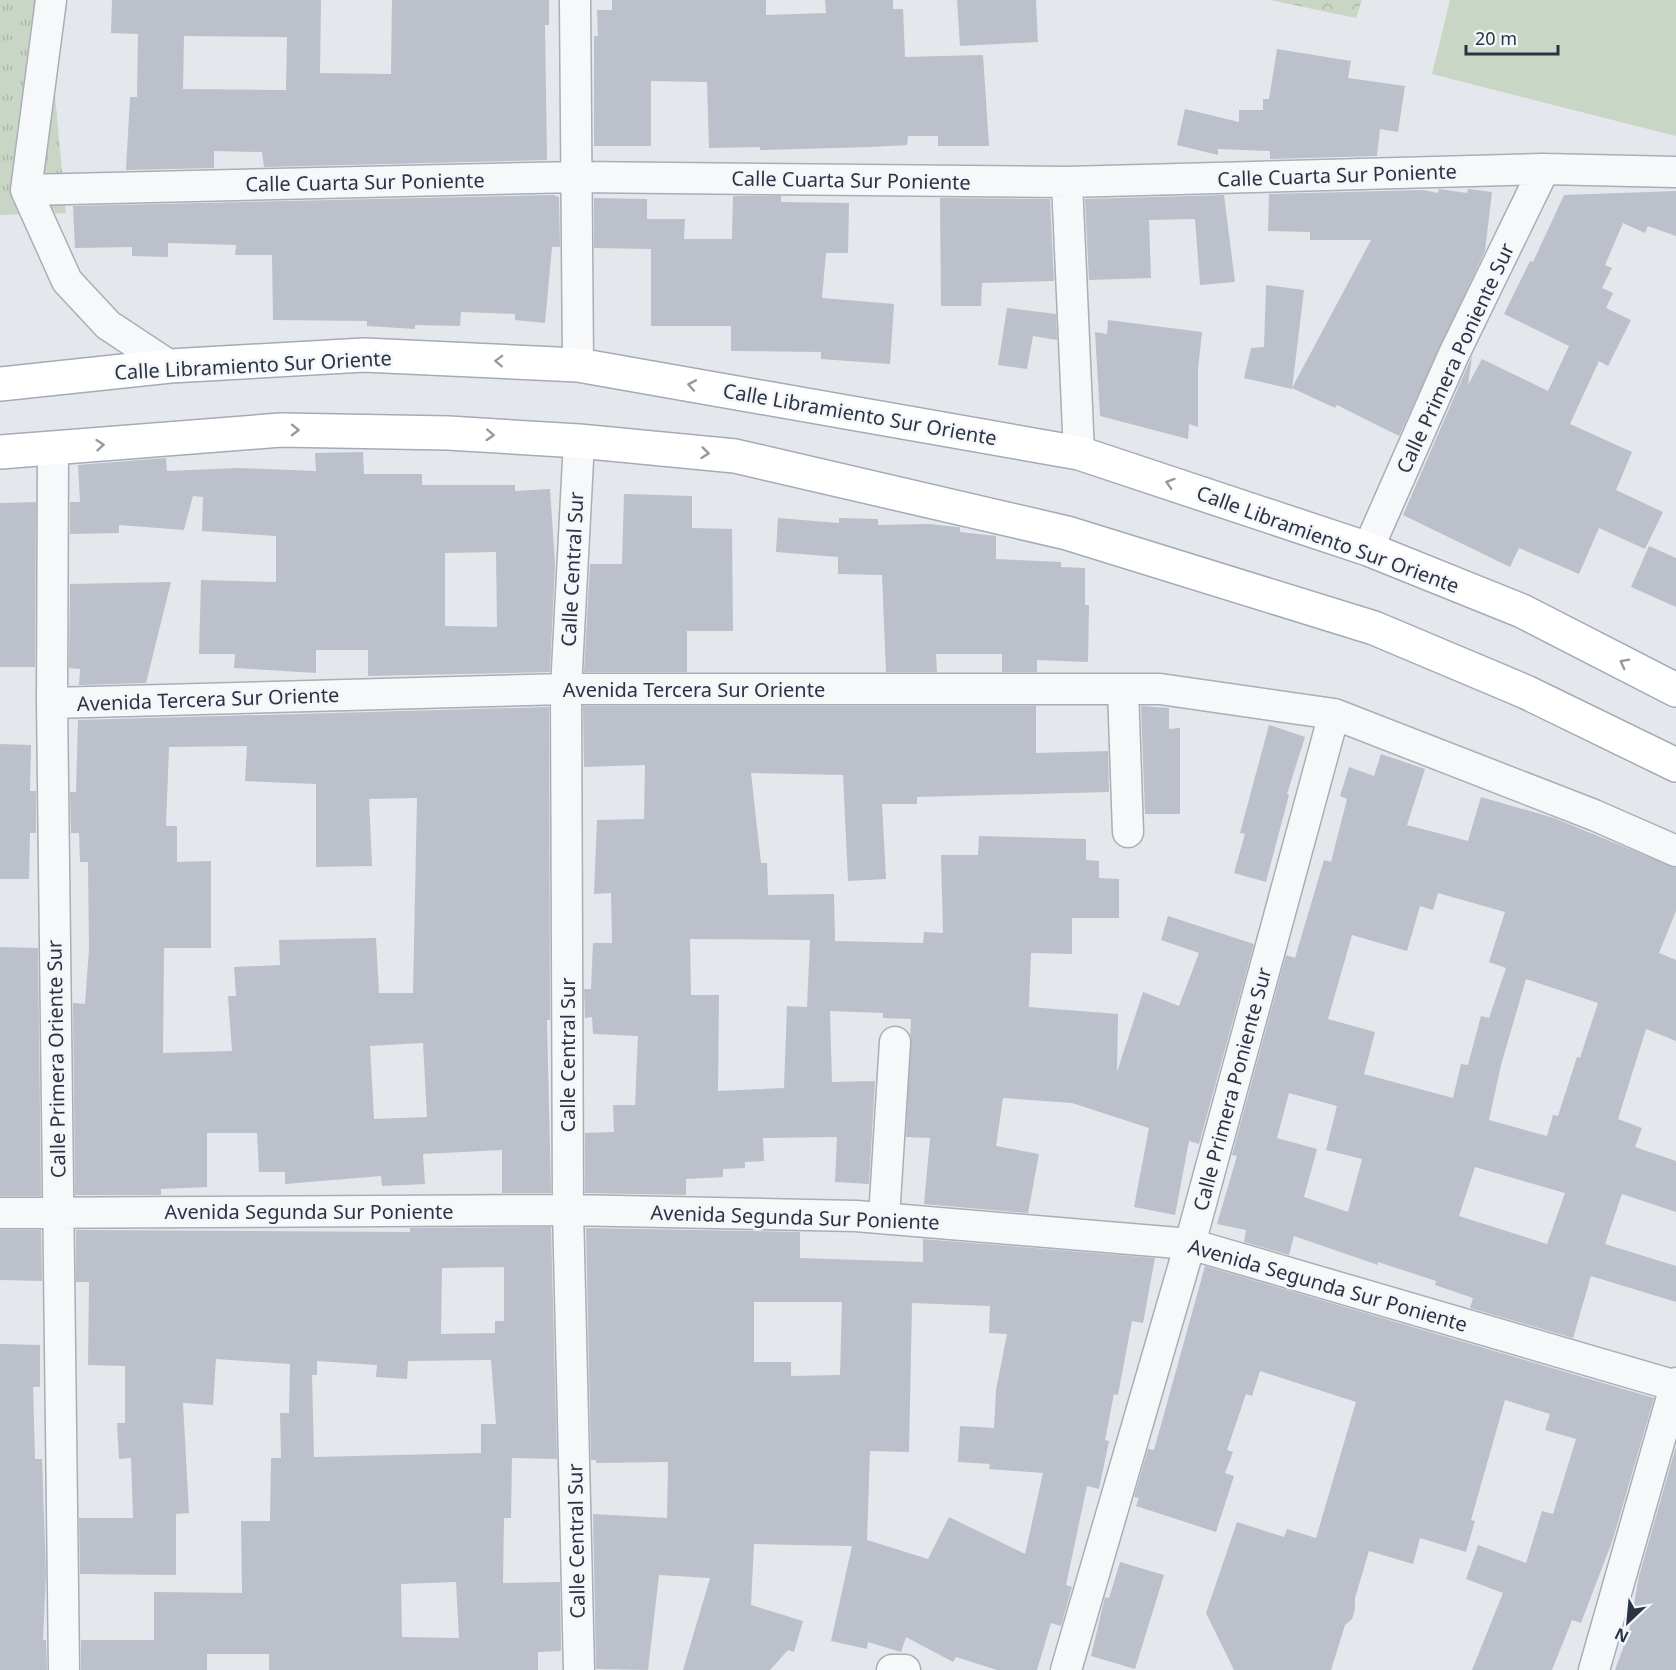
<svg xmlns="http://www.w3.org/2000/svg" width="1676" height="1670" font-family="'Noto Sans',sans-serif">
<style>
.grass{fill:#c9d6c5}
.forest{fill:url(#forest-crowns)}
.park{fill:url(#park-tufts)}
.building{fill:#bbc0ca;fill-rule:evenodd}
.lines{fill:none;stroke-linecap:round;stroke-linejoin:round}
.minor-casing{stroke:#a9aeb7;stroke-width:33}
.major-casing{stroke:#a3abb8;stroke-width:36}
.minor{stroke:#f7f8fa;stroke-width:30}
.major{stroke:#fff;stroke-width:33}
.oneway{stroke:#959aa2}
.labels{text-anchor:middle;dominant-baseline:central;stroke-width:5;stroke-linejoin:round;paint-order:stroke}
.street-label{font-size:20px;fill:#2b3445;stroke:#f4f6f9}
</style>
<defs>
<pattern id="forest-crowns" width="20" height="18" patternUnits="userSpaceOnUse" patternTransform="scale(1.5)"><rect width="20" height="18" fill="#c9d6c5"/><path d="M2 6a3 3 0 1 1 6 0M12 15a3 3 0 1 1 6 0" fill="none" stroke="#adb8ab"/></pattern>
<pattern id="park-tufts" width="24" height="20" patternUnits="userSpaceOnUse" patternTransform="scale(1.5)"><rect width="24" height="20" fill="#c9d6c5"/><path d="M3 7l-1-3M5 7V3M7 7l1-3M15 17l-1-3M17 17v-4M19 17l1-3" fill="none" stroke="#adb8ab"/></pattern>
</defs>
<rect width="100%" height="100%" fill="#e4e7ec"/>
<path class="grass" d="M1450 0H1676V136L1432 74Z"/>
<path class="forest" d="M1270 0H1362L1356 18Z"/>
<path class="park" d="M0 0H46L66 213 0 215Z"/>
<path class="building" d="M112 0H321L320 73 391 74 392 0H549V25H545L547 160 264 167 262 152 214 151V168L126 170 130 97H137L138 34 111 33ZM184 36 287 37 286 90 183 89Z
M612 0H766V15L826 13 825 0H893V9H903L905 57 983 55 989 146H938V136H908L907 145 871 147 760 150V147L709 148 707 82 651 81V146H594V36H598L597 10H612Z
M957 0H1036L1038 42 960 46Z
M1277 49 1351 61 1348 78 1405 86 1398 132 1380 129 1377 156 1270 159V151L1218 149V155L1177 145 1185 109 1239 122V110H1263V99H1269Z
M1439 189 1467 193 1468 189 1492 192 1485 251 1399 436 1337 405 1335 408 1292 388 1371 240H1310V232L1268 231 1269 194 1423 190 1438 193Z
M1676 191V236L1648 226 1645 233 1623 223 1605 265 1612 268 1602 288 1613 293 1606 308 1631 320 1608 366 1599 361 1570 424 1632 452 1616 490 1663 512 1645 549 1599 528 1579 574 1519 548 1510 567 1403 515 1472 356 1468 385 1482 359 1548 391 1569 346 1504 314 1530 261 1533 262 1564 195Z
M553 195 559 197 560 247H552L545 323 515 320V314L461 312 460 326 415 325V329L367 326V321L273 320 272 255H235L236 245 168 243V257L132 256V247L75 248 73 206Z
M1224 195 1235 282 1200 285 1195 219 1149 220 1151 278 1089 280 1085 199Z
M733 196H781V202L849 203 848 253H826L822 298 894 304 890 364 821 359V352L731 351V326H651V249L594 248V198L647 199V219H685L684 239H732Z
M940 198 1050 199 1054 281 982 283 981 306H941Z
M1266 285 1304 290 1292 389 1244 378 1251 348 1264 347Z
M1007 308 1056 314 1057 340 1033 336 1027 369 998 365Z
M1108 320 1202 332 1198 369V427L1189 424 1188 439 1100 416 1095 332 1107 334Z
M363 452 364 474H422V485H515V491L550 489 555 564 550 672 368 676V650H316V673L234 668 235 654H199L201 580 276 582V536L202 531 203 497 193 496 184 530 119 525V533L70 534V502H80L78 465 166 458 167 471 238 468 316 471 315 453ZM496 552 497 627 445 626V553Z
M624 494 692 496V528L732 529 733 631H687V672H584L590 564H622Z
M36 502 35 667H0V503Z
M778 518 839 523V518L878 519V525L929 524 957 527H960V532L996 536V559L1061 562V567L1085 568V605H1089L1088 662 1037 660V672H1002V654H936L937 672H886L882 575 838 574V557L776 552Z
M1649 546 1676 558V607L1631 587Z
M171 582 146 683 79 685 80 669 69 668 70 584Z
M583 706H1036V753L1108 751 1109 792 917 797V804H882L886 879 848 881 843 775 751 773 761 863H767L768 895 834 894 835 941 923 943 924 932 943 933 941 855H978L979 836 1086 839V860L1099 861V878L1119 879V918H1072V954L1031 953 1029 1007 1118 1014 1117 1072 1143 992 1179 1006 1199 953 1161 940 1168 916 1254 944 1199 1144 1189 1141 1175 1215 1134 1207 1149 1128 1072 1103 1003 1098 996 1146 1039 1154 1028 1213 924 1204 930 1138 906 1137 911 1019 883 1018V1013L830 1011 832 1082 875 1081 869 1184 835 1182 837 1137 763 1138 764 1161 745 1162V1168L723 1169V1177L686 1179V1195L585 1193V1133L614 1132 613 1105H635L638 1036 593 1034 592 1017 585 1018 584 989H591L593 943H612L611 893 594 894 597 820 644 819 645 765 584 767ZM690 939 810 940 807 1007 787 1006 784 1088 718 1091 719 995H691Z
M1141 706 1169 708V729L1180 728V814H1145Z
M549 707 550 1020H547L551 1193H502V1150L423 1154 425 1184 382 1186 381 1176 285 1184V1172H259L257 1133H207V1187L161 1189V1195H75L73 1003 85 1004 89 949 88 862H80L79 833H71L70 792H76L78 720ZM247 746 245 781 316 784V867L372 866 369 799 417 798 413 993H379L376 938 279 940 280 965 234 967 236 996H228L232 1051 163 1053 164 948H211V861L177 862V826H166L169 747ZM423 1043 427 1117 374 1119 370 1046Z
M1269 725 1305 737 1287 794 1289 795 1266 882 1234 873 1245 834 1240 833Z
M0 744 31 745 30 791H36V833H30L29 879H0Z
M1381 754 1425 769 1407 825 1468 841 1481 797 1554 818 1676 868V911L1659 953 1676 960V1041L1646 1029 1618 1119 1642 1128 1635 1147 1676 1161V1212L1622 1194 1605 1244 1676 1266V1302L1591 1276 1573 1338 1470 1308 1473 1298 1435 1285 1436 1281 1378 1262V1265L1294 1236 1289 1255 1244 1242 1246 1230 1217 1224 1237 1156 1232 1155 1286 955 1295 958 1324 860 1331 862 1347 799 1340 796 1349 767 1374 776ZM1438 893 1505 912 1489 962 1506 968 1489 1018 1481 1016 1468 1065 1461 1064 1453 1098 1364 1074 1375 1032 1328 1019 1352 935 1407 951 1420 906 1433 910ZM1526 979 1598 1003 1580 1058 1577 1057 1558 1116 1553 1115 1547 1136 1489 1120 1501 1065ZM1289 1093 1337 1106 1326 1150 1362 1159 1348 1212 1304 1197 1317 1149 1277 1138ZM1475 1167 1565 1193 1547 1244 1459 1216Z
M0 947 38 948 41 1196H0Z
M551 1227 557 1459 512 1458 511 1518H504L503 1583 560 1582 561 1651 538 1652V1670H269V1654H207V1670H81V1640H154V1592L242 1593 241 1521H270L271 1458H281L280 1413H289L290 1364 216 1359 213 1405 183 1403 189 1513 176 1514V1575L80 1574 79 1518H133L131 1458 119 1459 117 1423H125V1366L88 1365 89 1282H76V1230L410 1232V1228ZM504 1267V1321H495V1333L441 1334 442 1268ZM491 1360 496 1424H481V1453L314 1457 312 1375H317V1361L377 1365 376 1377 407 1379 408 1361ZM456 1582 459 1638 402 1637 401 1584Z
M586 1228 800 1232V1258L923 1262V1239L1155 1258 1143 1323 1132 1321 1118 1395 1114 1394 1105 1440 1109 1441 1099 1489 1087 1486 1066 1585 1072 1587 1061 1626 1051 1623 1037 1670H997L956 1657 953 1662 906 1637 901 1652 868 1642 867 1649 831 1641 852 1546 754 1544 751 1605 803 1621 794 1652 788 1650 770 1670H683L710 1578 659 1575 648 1670 596 1669 593 1514 667 1518 668 1462 596 1463V1460H591ZM754 1302H842L840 1375 791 1376V1362H754ZM912 1303 990 1306 989 1333 1007 1334 996 1390 994 1428 960 1426 958 1462 990 1464 989 1469 1043 1473 1025 1554 949 1517 928 1559 867 1540 870 1451 909 1452Z
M0 1230H41L42 1281 0 1280Z
M1205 1266 1654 1398 1613 1539 1581 1623 1572 1620 1552 1670H1472L1503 1593 1466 1579 1478 1545 1526 1563 1542 1511 1553 1514 1576 1439 1545 1430 1550 1414 1505 1400 1471 1520 1475 1521 1466 1552 1420 1538 1413 1564 1369 1551 1355 1598V1609L1352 1619 1345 1625 1331 1670H1234L1206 1613 1237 1522 1284 1537 1287 1529 1316 1538 1356 1402 1260 1371 1252 1396 1246 1394 1227 1450 1233 1452 1225 1473 1234 1476 1216 1532 1136 1506 1139 1498 1134 1497 1148 1449 1154 1450Z
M0 1344 40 1345V1387H33L35 1459H42L46 1574 43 1640H46L47 1670H0Z
M1676 1446V1670H1615L1629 1632 1639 1576Z
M1120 1562 1164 1575 1135 1669 1091 1656 1105 1597 1109 1598Z"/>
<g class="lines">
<defs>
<path id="minor" d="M51 0 26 190 67 281 108 325 170 366
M575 0 578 365
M1067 182 1079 453
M26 190 576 177 1067 182 1544 169 1676 172
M579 441 566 689 568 1210 579 1670
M53 449 52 703 64 1670
M1368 549 1453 356 1544 169
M1123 689 1128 832
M52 703 566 689H1160L1334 714 1594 815 1676 851
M0 1213 568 1210 856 1216 1190 1244 1676 1386
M884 1218 895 1042
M892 1670H905
M1066 1670 1190 1244 1334 714
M1594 1670 1676 1383"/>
<path id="major" d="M0 384 170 366 364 355 578 365 1079 453 1368 549 1522 611 1676 690
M0 452 281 430 448 433 579 441 735 456 1067 533 1374 628 1526 692 1676 765"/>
</defs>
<use href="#minor" class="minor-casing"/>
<use href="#major" class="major-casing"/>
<use href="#minor" class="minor"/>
<use href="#major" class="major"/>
</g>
<defs><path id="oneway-chevron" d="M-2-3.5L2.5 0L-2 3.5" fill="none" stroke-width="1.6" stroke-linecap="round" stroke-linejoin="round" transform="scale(1.5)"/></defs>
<g class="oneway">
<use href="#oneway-chevron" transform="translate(499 361) rotate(-178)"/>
<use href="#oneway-chevron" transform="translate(692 385) rotate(-170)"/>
<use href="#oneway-chevron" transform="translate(295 430) rotate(1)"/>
<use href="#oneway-chevron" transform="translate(490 435) rotate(3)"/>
<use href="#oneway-chevron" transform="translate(100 445) rotate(-5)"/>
<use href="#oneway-chevron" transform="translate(705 453) rotate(6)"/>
<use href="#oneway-chevron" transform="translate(1170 483) rotate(-162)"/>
<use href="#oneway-chevron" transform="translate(1624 663) rotate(-153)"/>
</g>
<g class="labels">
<g class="street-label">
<text transform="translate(1337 175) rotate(-2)">Calle Cuarta Sur Poniente</text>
<text transform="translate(851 180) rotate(1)">Calle Cuarta Sur Poniente</text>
<text transform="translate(365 182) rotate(-1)">Calle Cuarta Sur Poniente</text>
<text transform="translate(1455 358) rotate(-65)">Calle Primera Poniente Sur</text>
<text transform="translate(253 365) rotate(-3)">Calle Libramiento Sur Oriente</text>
<text transform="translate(860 414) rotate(10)">Calle Libramiento Sur Oriente</text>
<text transform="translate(1328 539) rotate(20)">Calle Libramiento Sur Oriente</text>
<text transform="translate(572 569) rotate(-87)">Calle Central Sur</text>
<text x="694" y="689">Avenida Tercera Sur Oriente</text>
<text transform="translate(208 699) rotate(-2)">Avenida Tercera Sur Oriente</text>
<text transform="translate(567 1055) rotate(-90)">Calle Central Sur</text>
<text transform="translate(56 1059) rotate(-91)">Calle Primera Oriente Sur</text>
<text transform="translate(1232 1089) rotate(-75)">Calle Primera Poniente Sur</text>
<text x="309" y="1211">Avenida Segunda Sur Poniente</text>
<text transform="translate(795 1217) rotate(2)">Avenida Segunda Sur Poniente</text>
<text transform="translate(1328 1285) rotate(16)">Avenida Segunda Sur Poniente</text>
<text transform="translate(576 1541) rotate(-91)">Calle Central Sur</text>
</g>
</g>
<g transform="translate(1628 1622) rotate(206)" stroke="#f4f6f9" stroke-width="4.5" paint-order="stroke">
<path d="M0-4.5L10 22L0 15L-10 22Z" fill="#2b3445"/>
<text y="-9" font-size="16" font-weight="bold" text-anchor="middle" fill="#2b3445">N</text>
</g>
<path d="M1466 45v9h92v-9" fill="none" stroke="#2b3445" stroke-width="3"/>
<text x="1475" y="45" font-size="18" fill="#2b3445" stroke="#f4f6f9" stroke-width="4.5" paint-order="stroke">20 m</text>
</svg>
